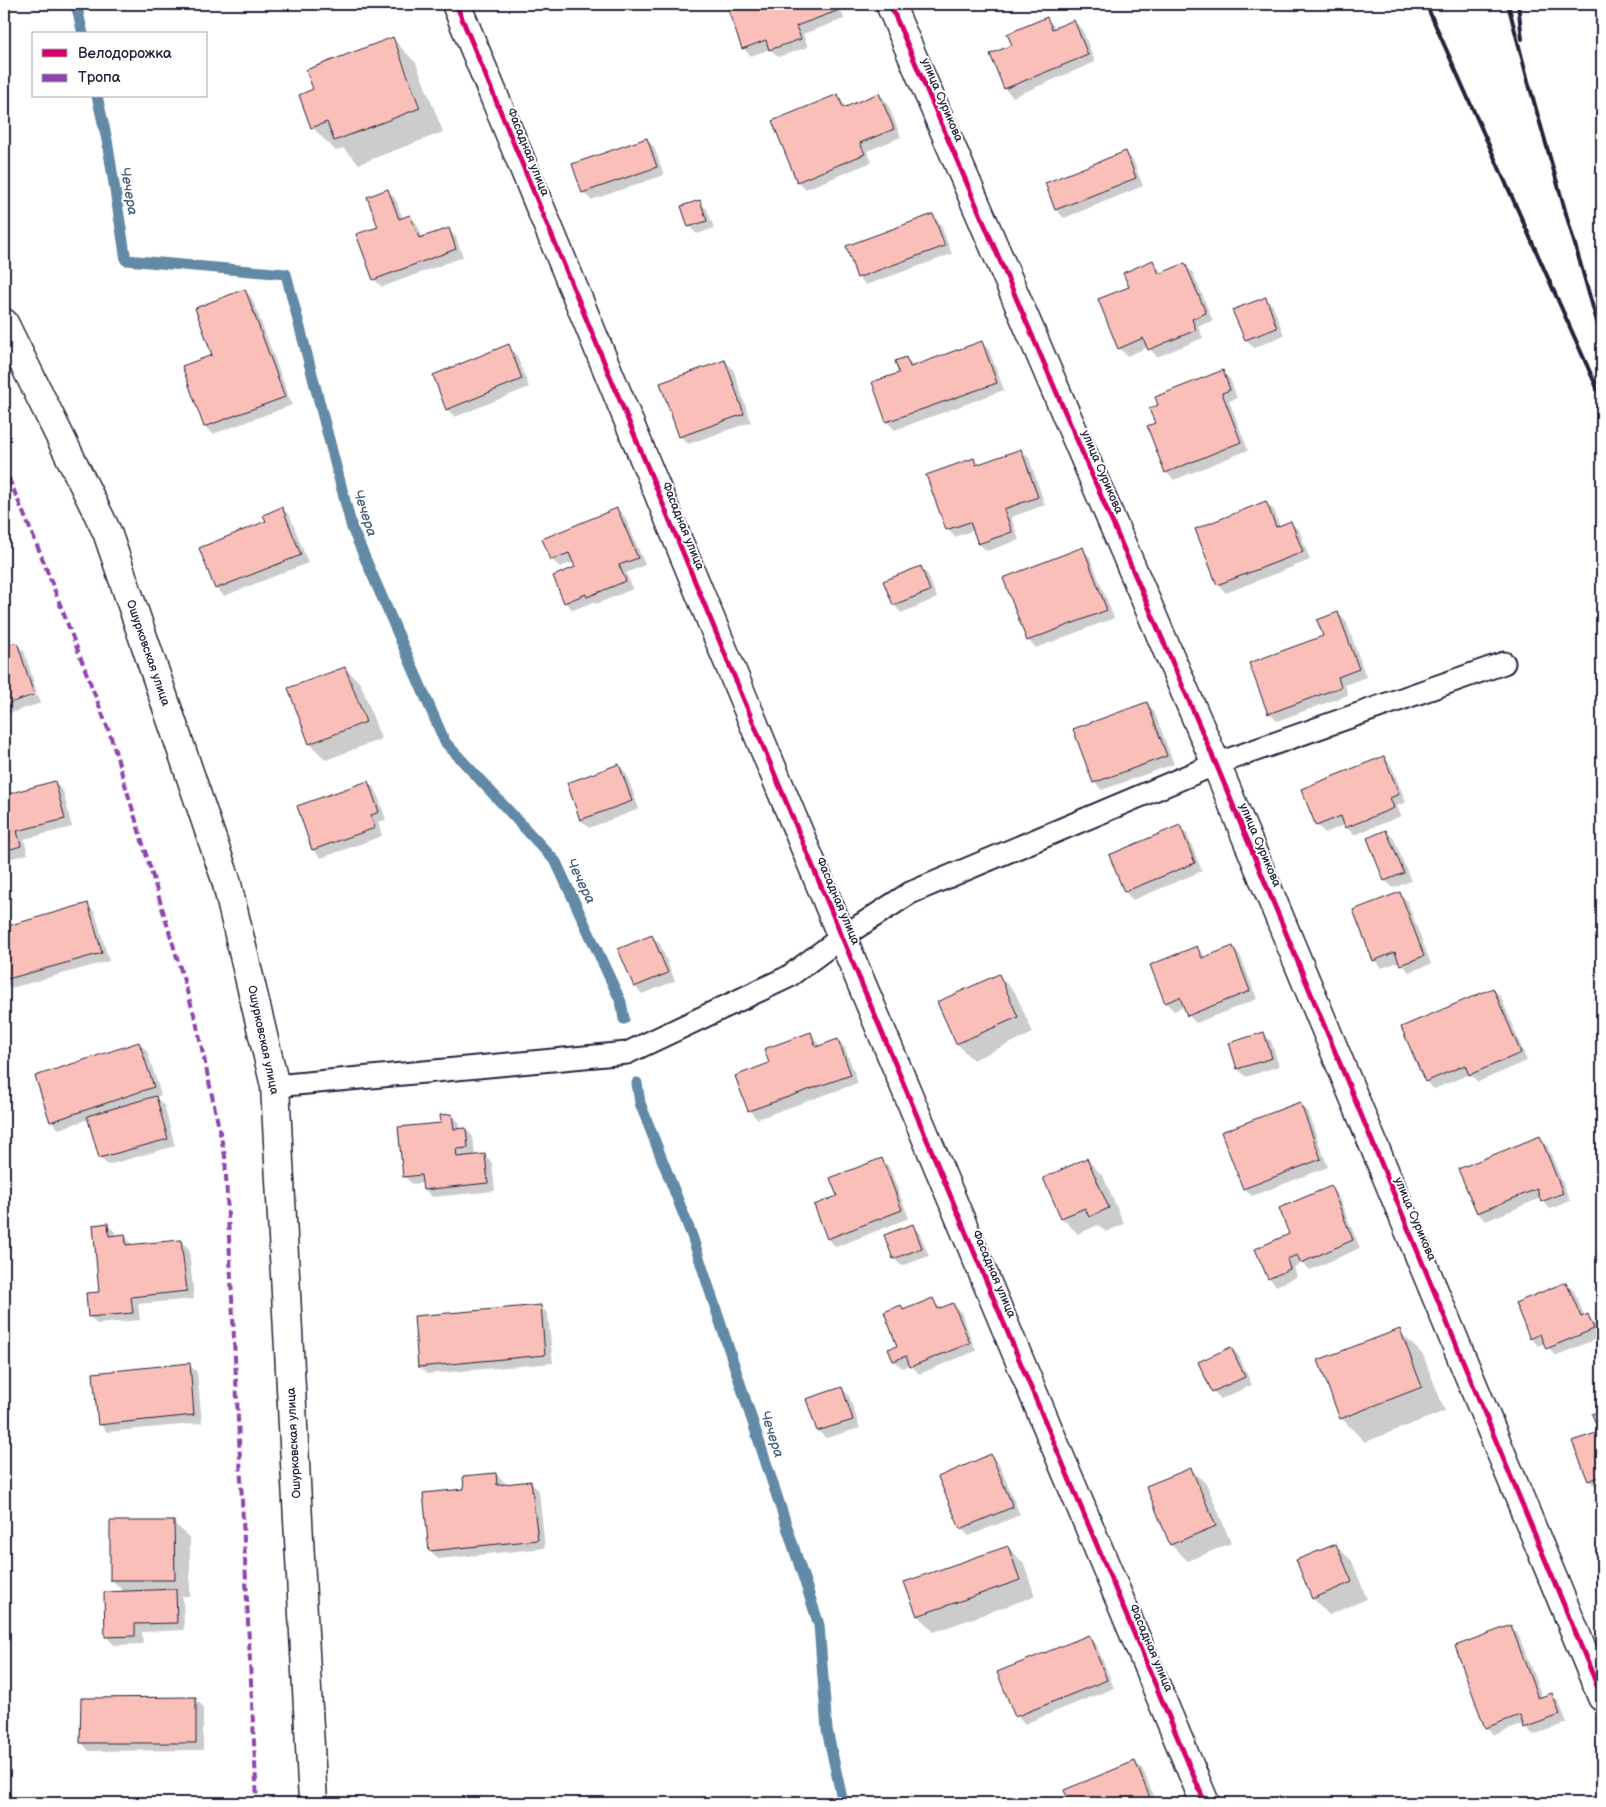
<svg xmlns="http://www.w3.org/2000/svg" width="1606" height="1807" font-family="'Balsamiq Sans',sans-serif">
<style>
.shadow{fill:#0003}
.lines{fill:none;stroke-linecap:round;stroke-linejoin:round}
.stream{stroke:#628aa6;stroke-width:11}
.building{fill:#fbbfb9;stroke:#22223b}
.lane-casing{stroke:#22223b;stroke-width:25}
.street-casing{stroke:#22223b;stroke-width:31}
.secondary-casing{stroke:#22223b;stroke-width:31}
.lane{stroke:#fff;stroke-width:21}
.street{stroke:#fff;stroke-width:28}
.secondary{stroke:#fff;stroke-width:28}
.rail{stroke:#22223b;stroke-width:4}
.quiet{stroke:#8e44ad;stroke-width:4;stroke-dasharray:8 4;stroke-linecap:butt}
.cycleway-casing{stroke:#fff;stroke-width:8}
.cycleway{stroke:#d6006c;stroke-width:5}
.labels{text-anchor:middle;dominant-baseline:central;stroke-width:4;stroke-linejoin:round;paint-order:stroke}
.street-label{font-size:12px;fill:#22223b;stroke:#fff}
.water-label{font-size:14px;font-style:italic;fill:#475f7a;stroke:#fff}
</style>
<rect width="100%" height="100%" fill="#fff"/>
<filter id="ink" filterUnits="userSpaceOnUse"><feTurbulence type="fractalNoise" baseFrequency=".02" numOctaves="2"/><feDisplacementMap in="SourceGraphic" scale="10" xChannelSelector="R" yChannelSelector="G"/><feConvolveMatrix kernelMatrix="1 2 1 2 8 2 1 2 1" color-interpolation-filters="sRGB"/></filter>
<g filter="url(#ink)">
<path class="shadow" d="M727 4H839L844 19 803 34 808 47 778 57 770 49 751 56 743 48Z
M1047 18 1056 29 1074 21 1082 29 1095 62 1013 97 1005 89 991 55 1013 46Z
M392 38 416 63 443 132 359 164 343 148 336 151 312 127 315 90Z
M879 94 887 102 901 137 867 151 872 162 806 189 798 181 837 95 847 108Z
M646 139 654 147 664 175 591 200 583 192Z
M1126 153 1133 160 1143 186 1064 218 1056 210 1046 184Z
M387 191 395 198 403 219 410 216 417 224 423 238 448 229 456 237 463 257 382 287 374 279 379 227Z
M699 202 707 209 714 228 697 234 689 226Z
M932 215 940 223 952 254 866 285 858 277Z
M1153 261 1163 274 1185 265 1193 273 1213 321 1198 326 1203 338 1157 357 1148 347 1127 356 1119 348 1130 288Z
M244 290 252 298 292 405 213 434 205 427 184 367 214 356Z
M1265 298 1273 306 1284 335 1254 348 1246 340 1234 311Z
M981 342 989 350 1004 390 895 430 887 422 874 383 901 373 906 359 914 367Z
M508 346 516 354 529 387 455 417 447 409Z
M725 361 733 369 751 422 688 444 680 436Z
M1222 372 1230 379 1237 398 1229 401 1248 450 1174 480 1166 472 1157 424Z
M1021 451 1029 458 1045 505 1011 517 1019 540 987 551 979 544 974 530 955 537 947 529 973 459 979 465Z
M1266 503 1274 510 1280 527 1291 523 1299 530 1310 560 1226 593 1218 585 1197 530Z
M282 508 290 516 308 563 224 596 216 588Z
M617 509 625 517 645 565 626 573 633 589 596 604 593 602 573 610 565 602 576 568 574 562 560 567 552 560 544 540Z
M1082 549 1090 557 1114 618 1036 648 1028 640 1005 579Z
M921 568 928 575 937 598 901 613 894 605 885 582Z
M1338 613 1346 621 1366 677 1345 685 1348 695 1277 721 1269 713 1324 637Z
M16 643 24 651 37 693 4 703V648Z
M345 668 361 684 381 739 326 760 310 744Z
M38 695 41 703 4 715V706Z
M1147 703 1154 711 1174 764 1102 790 1094 782Z
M1384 757 1391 765 1406 802 1397 806 1401 816 1354 835 1344 825 1325 833 1317 825Z
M618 765 626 773 639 809 589 828 581 820 568 784Z
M368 782 376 790 386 820 378 822 382 836 321 858 313 850 298 807Z
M55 783 63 791 72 827 24 839 28 854 5 860 4 796Z
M1179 826 1187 834 1202 871 1133 900 1125 892 1110 855Z
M1386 831 1394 839 1411 881 1393 888 1385 880Z
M1399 893 1407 901 1431 964 1409 972 1400 961 1382 968 1374 960Z
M88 905 95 913 109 961 11 988 4 981V928Z
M652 936 660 944 675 981 642 994 635 986Z
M1233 947 1240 955 1257 999 1196 1023 1188 1015 1185 1006 1174 1011 1166 1003 1152 965 1197 948 1206 957Z
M1602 967V980L1598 968Z
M999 976 1015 992 1033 1033 973 1060 957 1044Z
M1493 989 1501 997 1527 1061 1478 1082 1470 1074 1434 1089 1426 1081Z
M1263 1033 1271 1041 1279 1066 1246 1077 1238 1069 1231 1043Z
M811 1034 820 1046 838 1040 845 1048 858 1083 757 1119 750 1111 737 1076 771 1064Z
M139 1043 147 1051 161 1095 155 1097 164 1105 175 1146 108 1165 100 1158 89 1119 59 1129 51 1121Z
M1300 1103 1307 1111 1328 1167 1252 1196 1244 1188Z
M452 1115 460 1123V1129H466L473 1137 475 1156 484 1155 492 1163 495 1191 432 1197 424 1189 423 1183 412 1184 404 1176Z
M1540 1138 1547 1145 1570 1201 1550 1209 1541 1198 1486 1221 1478 1213 1460 1169Z
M882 1160 889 1167 909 1218 836 1247 828 1239 815 1206 838 1196Z
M1087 1160 1103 1176 1124 1224 1106 1232 1098 1225 1078 1234 1062 1218Z
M1330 1188 1338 1196 1360 1248 1310 1270 1303 1263 1294 1267 1297 1277 1276 1286 1269 1278 1291 1235Z
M107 1225 115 1232V1236L125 1235 133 1246 181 1241 189 1249 194 1299 138 1304 140 1320 97 1324 89 1316 100 1293Z
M912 1226 920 1234 929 1256 902 1266 894 1259Z
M1566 1283 1574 1291 1585 1317 1588 1316 1595 1324 1601 1337 1555 1356 1545 1343 1538 1346 1531 1338Z
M932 1299 941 1309 953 1304 961 1312 976 1351 919 1374 911 1365 902 1368 894 1361 899 1346 901 1306 905 1310Z
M540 1306 548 1314 553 1363 427 1374 419 1366Z
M1399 1331 1423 1355 1445 1411 1365 1442 1341 1418Z
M1231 1348 1239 1356 1252 1385 1221 1399 1213 1391Z
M189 1365 197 1372 202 1423 107 1432 100 1424Z
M842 1388 849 1396 860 1428 826 1438 818 1431Z
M1602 1412V1486L1597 1488 1589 1480 1600 1432 1594 1415Z
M991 1456 999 1464 1020 1515 969 1536 961 1528Z
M1191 1469 1207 1485 1231 1543 1188 1561 1171 1545 1148 1487Z
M496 1474 504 1482V1486L531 1483 539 1491 545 1548 438 1559 431 1551 424 1494 465 1490Z
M173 1522 190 1538V1596H181L183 1598 184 1630 142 1632 143 1644 114 1645 107 1637 124 1592 112 1580Z
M1335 1545 1352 1561 1367 1599 1329 1615 1313 1598Z
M1008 1547 1024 1564 1035 1596 934 1632 918 1616Z
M1510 1626 1518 1634 1542 1697 1551 1694 1559 1702 1567 1723 1533 1735 1524 1724 1494 1735 1486 1727Z
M1088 1637 1096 1644 1114 1688 1024 1724 1017 1716Z
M195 1699 203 1706V1750L89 1751 82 1743Z
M1135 1762 1143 1770 1156 1803H1071L1065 1790Z"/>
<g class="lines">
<path class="stream" d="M76 4 83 34
M97 96 107 140 126 260 286 274 352 528 445 742 556 862 621 1002 624 1019
M637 1083 640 1103 692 1236 819 1625 827 1730 843 1803"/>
</g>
<path class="building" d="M726 4H835L837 11 796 26 801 39 769 50 766 40 742 49Z
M1047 17 1052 29 1074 20 1088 55 1004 89 990 54 1012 45 1007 34Z
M393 37 420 108 334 141 327 122 311 128 299 95 313 89 306 70Z
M879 93 894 129 860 143 865 154 797 182 772 121 838 94 843 108Z
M647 138 657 167 582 193 572 164Z
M1126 151 1136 178 1055 210 1045 183Z
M388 189 399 219 410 215 419 238 449 228 456 249 373 280 356 234 378 227 367 197Z
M700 200 707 221 688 227 681 206Z
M933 214 945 246 857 278 846 246Z
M1153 260 1159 274 1185 263 1206 313 1192 319 1196 330 1148 350 1143 338 1118 349 1098 299 1129 287 1123 273Z
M245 289 285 397 204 427 182 366 212 355 195 308Z
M1266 297 1277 328 1245 340 1232 310Z
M982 341 997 383 886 422 872 382 899 373 895 361 906 357 910 367Z
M509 344 522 379 446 410 433 375Z
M725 360 744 414 679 437 660 383Z
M1223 370 1230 390 1222 393 1241 442 1165 473 1147 426 1155 423 1149 409 1158 405 1155 397Z
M1021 449 1038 497 1004 509 1012 532 978 544 970 522 946 530 926 475 974 458 976 465Z
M1266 501 1276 527 1291 521 1303 552 1217 585 1195 529Z
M282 507 301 555 215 589 199 548 266 521 263 515Z
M617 508 638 558 619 565 626 581 587 597 586 594 564 603 553 576 575 567 569 553 551 560 542 539Z
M1083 547 1107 610 1027 641 1003 578Z
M921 566 930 591 893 605 883 581Z
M1338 612 1359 669 1338 677 1341 687 1268 714 1249 663 1323 636 1317 620Z
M17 642 34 695 4 705V646Z
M345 667 366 722 309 744 288 688Z
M1147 702 1167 756 1093 783 1073 729Z
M1384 756 1399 794 1390 798 1394 808 1345 828 1341 816 1316 826 1301 789Z
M619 764 632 801 580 820 567 783Z
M55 781 65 819 17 831 21 846 4 851V795Z
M368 781 379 812 371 815 375 828 312 850 297 806Z
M1180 825 1195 863 1124 892 1109 855Z
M1386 830 1404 873 1384 881 1367 838Z
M1400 892 1424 956 1400 965 1395 952 1373 961 1353 910Z
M88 903 102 953 4 980V927Z
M652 935 668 973 634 987 618 949Z
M1197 946 1202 958 1233 946 1250 991 1187 1016 1180 997 1165 1003 1150 965Z
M999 974 1018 1017 956 1044 937 1002Z
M1493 988 1521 1053 1469 1075 1465 1065 1425 1082 1401 1027Z
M811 1032 816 1047 838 1039 851 1075 748 1111 735 1076 769 1063 764 1049Z
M1264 1032 1272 1058 1237 1069 1229 1043Z
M139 1042 154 1087 50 1122 35 1076Z
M156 1096 168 1139 99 1158 87 1116Z
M1300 1102 1321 1159 1243 1189 1221 1132Z
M452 1114 454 1129 466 1128 468 1148 456 1149 457 1157 485 1154 488 1183 423 1190 421 1175 403 1177 398 1127 441 1123 440 1115Z
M1540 1136 1563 1193 1541 1202 1537 1189 1477 1213 1458 1169Z
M882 1158 902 1210 827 1239 814 1205 837 1196 830 1178Z
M1087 1158 1109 1208 1089 1217 1085 1208 1061 1218 1043 1178Z
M1331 1186 1353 1240 1301 1263 1297 1255 1287 1259 1290 1269 1268 1279 1255 1249 1289 1234 1279 1208Z
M108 1223 109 1236 125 1234 126 1245 181 1240 187 1291 131 1297 133 1313 88 1317 86 1293 99 1292 93 1225Z
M913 1224 922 1248 893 1259 884 1235Z
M1566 1282 1581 1317 1588 1314 1594 1329 1546 1349 1540 1334 1530 1339 1515 1303Z
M933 1298 938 1309 953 1303 970 1343 910 1367 906 1356 893 1361 888 1349 897 1346 884 1312 901 1305 903 1310Z
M541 1305 545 1355 418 1367 414 1316Z
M1400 1329 1422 1387 1340 1419 1318 1360Z
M1231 1347 1245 1377 1212 1392 1198 1362Z
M190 1363 194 1415 98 1425 93 1373Z
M842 1387 853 1420 817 1431 806 1399Z
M1602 1410V1476L1588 1481 1572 1441 1599 1432 1592 1414Z
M991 1454 1013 1507 960 1529 938 1477Z
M1191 1468 1216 1526 1170 1545 1146 1486Z
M496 1473 497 1485 531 1481 538 1540 429 1551 423 1493 464 1489 463 1476Z
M110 1521H174L175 1580H110Z
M1336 1544 1352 1582 1312 1599 1296 1560Z
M1008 1546 1020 1580 917 1616 904 1582Z
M176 1589 177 1623 135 1624V1636L105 1637 104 1592Z
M1511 1625 1538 1698 1552 1693 1560 1715 1524 1728 1520 1715 1485 1728 1455 1646Z
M1089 1635 1107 1680 1015 1717 997 1672Z
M196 1697V1743H80L81 1698Z
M1135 1761 1152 1803H1069L1064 1790Z"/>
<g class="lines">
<defs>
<path id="lane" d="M275 1086 627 1053 788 977 842 937 910 893 1216 764 1504 663"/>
<path id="street" d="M456 4 842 937 1205 1803
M890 4 1216 764 1602 1697"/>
<path id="secondary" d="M4 323 107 532 226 880 275 1086 313 1803"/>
</defs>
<use href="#lane" class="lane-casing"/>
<use href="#street" class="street-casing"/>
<use href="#secondary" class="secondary-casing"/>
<use href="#lane" class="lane"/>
<use href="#street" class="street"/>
<use href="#secondary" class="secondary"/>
<path class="rail" d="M1426 4 1602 399
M1508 4 1528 81 1602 339
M1518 4 1522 39"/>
<path class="quiet" d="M4 467 41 555 110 734 196 1021 225 1156 257 1803"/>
<defs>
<path id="cycleway" d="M456 4 842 937 1205 1803
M890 4 1216 764 1602 1697"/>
</defs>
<use href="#cycleway" class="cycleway-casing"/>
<use href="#cycleway" class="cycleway"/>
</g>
</g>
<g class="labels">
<g class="street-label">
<text transform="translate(942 100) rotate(67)">улица Сурикова</text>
<text transform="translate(528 152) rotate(68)">Фасадная улица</text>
<text transform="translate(1102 472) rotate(67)">улица Сурикова</text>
<text transform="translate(683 526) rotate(68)">Фасадная улица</text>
<text transform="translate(148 653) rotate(71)">Ошурковская улица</text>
<text transform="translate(1260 845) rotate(67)">улица Сурикова</text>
<text transform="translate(838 901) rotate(67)">Фасадная улица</text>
<text transform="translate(263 1040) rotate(78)">Ошурковская улица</text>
<text transform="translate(1415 1219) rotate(67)">улица Сурикова</text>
<text transform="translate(994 1274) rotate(67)">Фасадная улица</text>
<text transform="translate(294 1443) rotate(-93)">Ошурковская улица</text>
<text transform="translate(1151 1648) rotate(67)">Фасадная улица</text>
</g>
<g class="water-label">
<text transform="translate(129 191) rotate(80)">Чечера</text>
<text transform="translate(365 513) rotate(72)">Чечера</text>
<text transform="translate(581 881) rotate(64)">Чечера</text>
<text transform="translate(772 1434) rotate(72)">Чечера</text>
</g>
</g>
<rect width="1606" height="1807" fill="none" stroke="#fff" stroke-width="20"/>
<rect x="10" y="10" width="1586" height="1787" fill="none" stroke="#22223b" stroke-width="2" filter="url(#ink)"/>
<rect x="32" y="32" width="175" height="65" fill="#ffffff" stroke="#a7a7b1"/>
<rect x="42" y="49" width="25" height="8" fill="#d6006c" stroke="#a7a7b1"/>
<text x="78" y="58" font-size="15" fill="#22223b">Велодорожка</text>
<rect x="42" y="74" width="25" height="8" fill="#8e44ad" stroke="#a7a7b1"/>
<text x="78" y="82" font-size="15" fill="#22223b">Тропа</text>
</svg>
